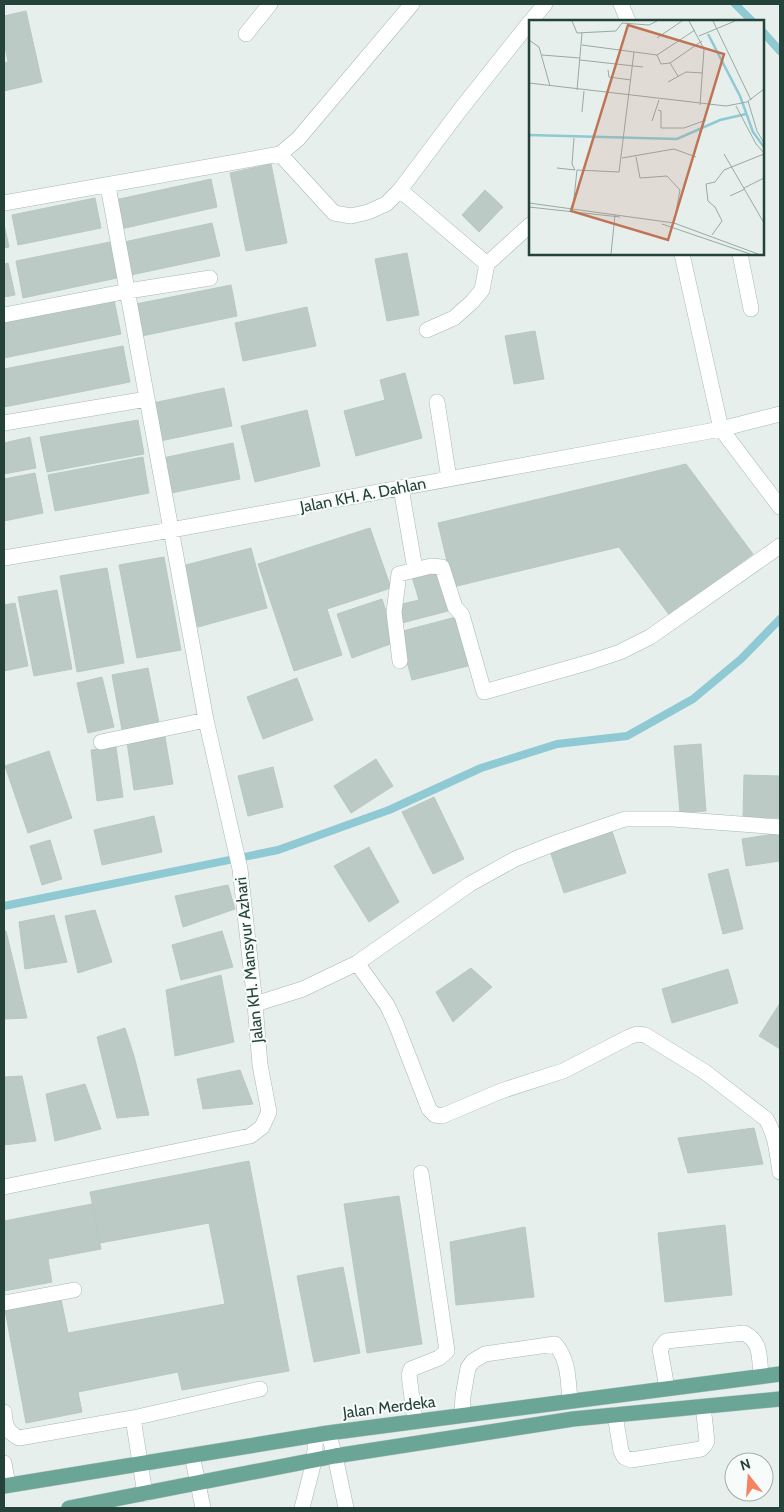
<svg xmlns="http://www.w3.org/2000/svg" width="784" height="1512" font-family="Cabin,sans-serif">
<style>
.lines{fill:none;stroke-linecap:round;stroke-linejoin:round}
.stream{stroke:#8ec9d4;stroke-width:8}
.building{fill:#bbcac4;stroke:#b8c9c2}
.minor-casing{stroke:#a8b8b2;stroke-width:16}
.major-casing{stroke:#c2cac8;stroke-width:16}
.minor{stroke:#fff;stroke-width:15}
.major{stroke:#6aa596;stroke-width:15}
.labels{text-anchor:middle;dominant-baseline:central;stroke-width:4;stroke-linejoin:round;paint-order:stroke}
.street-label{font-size:16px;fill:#24423a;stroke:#f7fbf9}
.inset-river{fill:none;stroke:#8ec9d4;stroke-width:2.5}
.inset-road{fill:none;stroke:#98aaa4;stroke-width:1}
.view{fill:#c07456;fill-opacity:0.15;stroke:#c07456;stroke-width:2.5}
.inset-edge{fill:none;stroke:#24423a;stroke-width:2.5}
</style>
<rect width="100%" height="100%" fill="#e6efeb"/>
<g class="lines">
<path class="stream" d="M735 4 752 21
M763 32 780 51
M4 906 278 850 389 810 481 768 557 744 627 736 693 699 741 659 780 619"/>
</g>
<path class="building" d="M26 11 42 82 4 91V63L8 62 4 42V16Z
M271 164 287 243 246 251 230 173Z
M211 179 217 207 121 229 115 200Z
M485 190 503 207 479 232 462 215Z
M95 198 101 228 18 245 12 215Z
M212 223 220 256 131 275 124 242Z
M4 224 9 247 4 248Z
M110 242 117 278 23 298 16 261Z
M407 253 419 315 387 321 375 259Z
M8 263 15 295 4 297V264Z
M231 285 237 316 142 336 136 304Z
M113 295 121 334 4 358V318Z
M307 307 316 346 243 361 235 323Z
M535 331 544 379 514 384 505 336Z
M123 346 130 382 4 407V369Z
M405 373 422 438 356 456 344 411 385 400 380 380Z
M224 388 232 426 160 441 153 403Z
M307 410 320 466 255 482 241 426Z
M138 420 144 454 47 472 40 437Z
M30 437 36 468 4 474V443Z
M233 443 240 479 171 493 163 458Z
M143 457 149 493 55 511 48 475Z
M686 464 753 554 670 616 619 547 453 587 438 523Z
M35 473 43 513 4 521V479Z
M370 528 391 588 327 609 342 655 294 671 258 564Z
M251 548 267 608 198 627 182 566Z
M164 557 181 650 137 658 119 565Z
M107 568 124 663 77 672 60 576Z
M438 571 448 611 402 623 398 605 419 600 412 577Z
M57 590 72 669 34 676 18 597Z
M382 599 396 642 352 658 337 614Z
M15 603 28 666 4 671V605Z
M456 617 468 666 412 680 399 632Z
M148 668 159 723 122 730 112 675Z
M102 677 114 727 88 733 77 683Z
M297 678 313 720 263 739 247 697Z
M165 737 173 784 134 790 127 742Z
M701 744 706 811 680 813 674 746Z
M116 747 123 797 97 801 91 750Z
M49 751 72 818 28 833 5 766Z
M376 759 393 786 351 813 334 786Z
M273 767 283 807 248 816 238 776Z
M744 775 780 776V818L743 817Z
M434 797 464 859 433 874 402 812Z
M154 816 162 852 102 865 94 830Z
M612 831 626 873 564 893 550 851Z
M780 833V861L746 866 742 839Z
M50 840 62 879 42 885 30 846Z
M369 847 399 902 369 922 334 866Z
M728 869 743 929 723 934 708 874Z
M228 885 235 909 183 927 175 896Z
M95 910 112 962 78 973 65 916Z
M54 915 67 962 25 969 19 922Z
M4 931H6L27 1018 4 1019Z
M222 931 233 967 181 980 172 945Z
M471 968 492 987 453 1022 436 992Z
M728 969 738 1003 672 1023 662 989Z
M221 975 234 1042 175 1056 166 990Z
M780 1003V1049L759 1036Z
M125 1028 134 1056 149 1115 117 1118 97 1037Z
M240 1070 253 1104 203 1109 197 1079Z
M22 1076 36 1141 4 1145V1077Z
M85 1084 101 1129 55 1141 46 1094Z
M754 1128 763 1164 688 1173 678 1138Z
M249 1161 289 1371 182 1390 178 1372 78 1392 82 1412 26 1423 5 1310 61 1299 68 1333 225 1304 209 1223 100 1243 90 1192Z
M399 1196 422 1344 367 1353 344 1204Z
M92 1204 101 1249 48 1259 52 1282 4 1291V1221Z
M725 1225 732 1295 665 1302 658 1233Z
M525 1227 534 1297 456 1305 450 1242Z
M343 1267 360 1353 314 1362 297 1276Z"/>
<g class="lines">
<defs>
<path id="minor" d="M621 4 628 21
M531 21 545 4
M246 34 270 4
M280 154 334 213 351 216 368 212 386 204 400 190
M4 203 280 154 298 139 412 4
M682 254 721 429 780 507
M740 254 751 309
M487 264 400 190 460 110 530 22
M4 315 128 291 210 278
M427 330 454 318 472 302 482 290 487 264 530 225
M437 402 449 479
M4 423 147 399
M401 488 415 569
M4 558 171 530 721 429 780 414
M400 661 394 612 399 574 431 566 442 567 455 607 462 615 484 692 590 662 620 652 650 637 780 546
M101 742 206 720
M357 963 387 1005 396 1024 429 1109 435 1115 442 1116 501 1091 563 1071 629 1037 637 1034 645 1035 705 1072 766 1119C776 1135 777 1153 780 1172
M255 1004 303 989 357 963 470 884 515 859 558 842 625 819H673L780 827
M4 1187 250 1136 262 1127 269 1112 260 1065 255 1004 240 869 206 720 108 186
M4 1303 74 1290
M667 1388 660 1349 666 1341 744 1333C762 1342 759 1358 761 1376
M4 1412C5 1425 7 1432 19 1438L133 1418 260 1389
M462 1415 463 1396 468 1368 473 1361 485 1354 555 1344C569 1360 568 1380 570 1401
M615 1415 621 1451 624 1457 631 1460 701 1449 705 1445 707 1441 703 1406
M133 1418 145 1494
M415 1421 409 1375 411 1369 439 1358 447 1351 421 1173
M328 1433 335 1456 346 1508
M192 1455 203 1508
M4 1463 8 1485
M302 1508 314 1461 316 1435"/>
<path id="major" d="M4 1486 328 1433 780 1374
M69 1508 335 1456 573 1419 780 1399"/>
</defs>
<use href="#minor" class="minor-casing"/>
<use href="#major" class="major-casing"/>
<use href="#minor" class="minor"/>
<use href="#major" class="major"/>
</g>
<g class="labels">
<g class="street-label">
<text transform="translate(363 495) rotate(-11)">Jalan KH. A. Dahlan</text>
<text transform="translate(249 960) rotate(-96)">Jalan KH. Mansyur Azhari</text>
<text transform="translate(389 1407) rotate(-7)">Jalan Merdeka</text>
</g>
</g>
<g transform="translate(529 20)">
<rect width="235" height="235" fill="#e6efeb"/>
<path class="inset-river" d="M179 14 211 76 224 112 235 127M0 115 148 119 191 100 217 94"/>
<path class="inset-road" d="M43 1 48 13 87 11 93 3 120 5 128 1M160 1 175 29 171 85M184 1 222 80M170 16 206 1M128 18 153 1M0 20 10 27 21 66M53 25 128 35 166 10M13 35 51 38M128 35 132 44 141 43M51 40 114 47M79 50 80 57 102 60M149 56 141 43 173 21M139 62 157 52 174 53M0 63 197 86 218 82 235 69M48 70 53 13M219 81 228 111 235 123M207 86 227 124 235 133M129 90 132 91V108H155L177 100M53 92 55 71M123 101 130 80M45 118 43 144 46 150M195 134 235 203M107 137 111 158 138 156 151 170 145 203M93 138 145 129 167 137M28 148 46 150M215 168 235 158M201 176 216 169M0 183 145 203 229 234M0 187 91 197M44 188 48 150 90 152 105 32M133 204 221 234M183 215 193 201 186 187 179 181 177 164 186 162 195 150 235 134M82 234 86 195"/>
<path class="view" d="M99 5 195 34 139 220 42 191Z"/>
<rect width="235" height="235" class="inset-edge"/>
</g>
<rect width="784" height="1512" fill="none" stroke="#24423a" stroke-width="10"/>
<g transform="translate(749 1477) rotate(343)"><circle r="24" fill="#f7fbf9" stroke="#a3b1ad"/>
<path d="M0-4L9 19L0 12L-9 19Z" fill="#f4845f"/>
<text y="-8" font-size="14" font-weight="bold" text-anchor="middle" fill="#24423a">N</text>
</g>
</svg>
